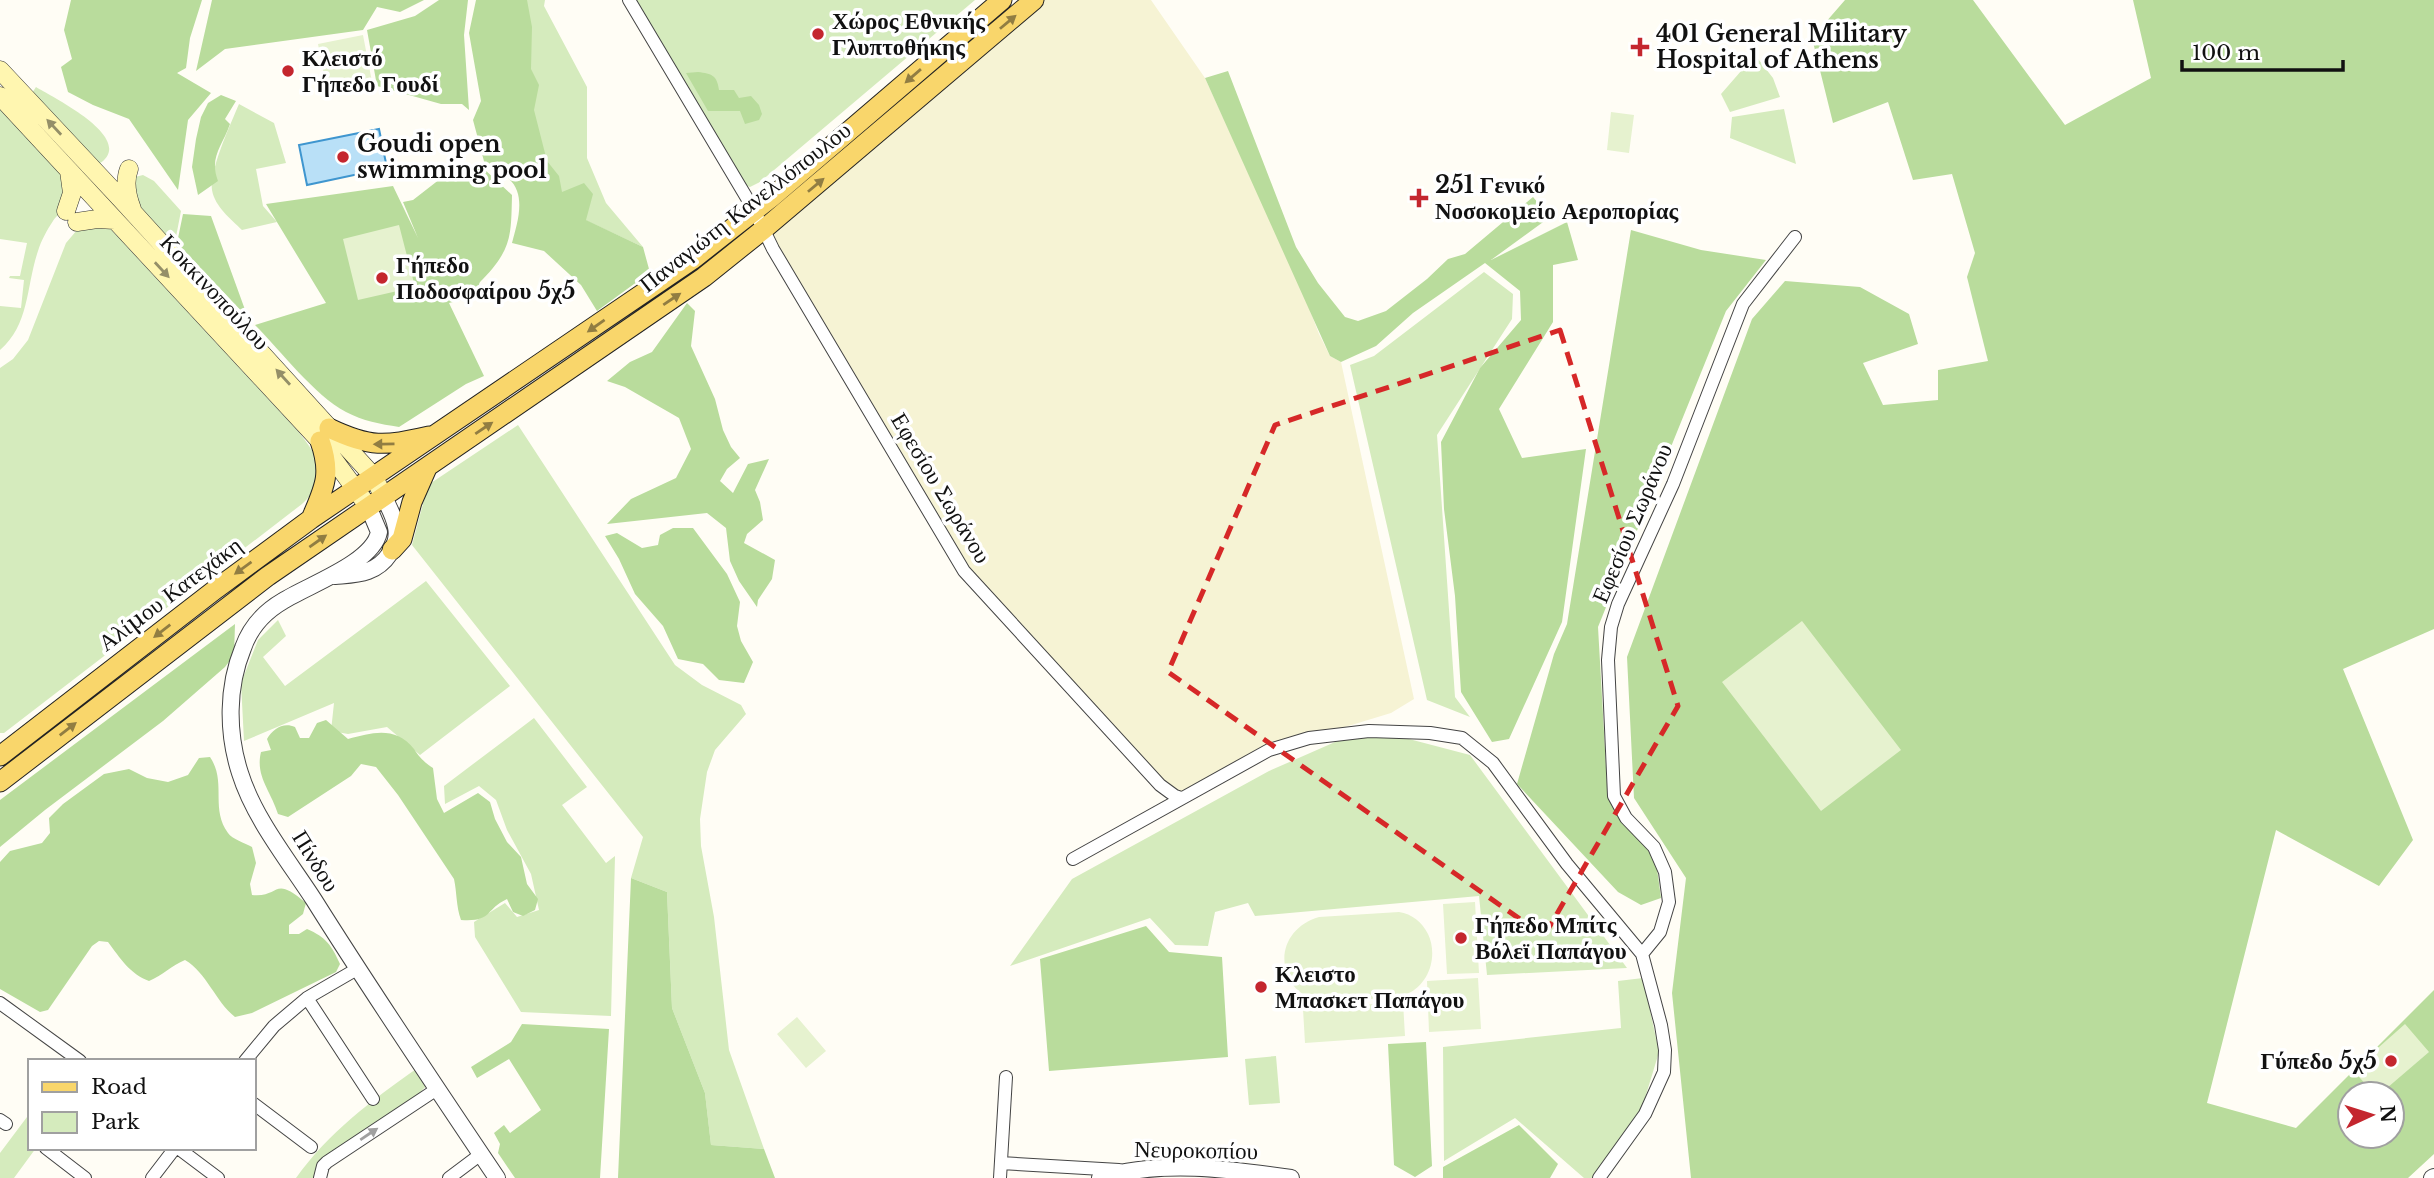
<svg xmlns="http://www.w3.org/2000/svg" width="2434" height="1178" font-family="'Libre Baskerville',serif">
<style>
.farmland{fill:#f6f3d4}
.green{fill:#d5ebbd}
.forest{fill:#b9dc9c;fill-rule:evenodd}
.pitch{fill:#e6f2cf}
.water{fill:#b9e0f7;stroke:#3f96cf;stroke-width:2}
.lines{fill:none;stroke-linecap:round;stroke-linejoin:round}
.minor-casing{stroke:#444;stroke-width:14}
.tertiary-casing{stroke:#444;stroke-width:18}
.secondary-casing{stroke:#333;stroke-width:19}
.primary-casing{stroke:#222;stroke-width:21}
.minor{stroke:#fff;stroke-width:12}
.tertiary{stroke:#fff;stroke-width:16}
.secondary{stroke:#fff6b0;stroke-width:18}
.primary{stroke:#f9d66b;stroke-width:19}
.oneway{fill:#917d42}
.oneway2{fill:#948f68}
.oneway3{fill:#a0a0a0}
.marked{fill:none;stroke:#d62828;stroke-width:5;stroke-dasharray:14 9;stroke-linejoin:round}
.poi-dot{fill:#c4262e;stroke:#fff;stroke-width:2.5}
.labels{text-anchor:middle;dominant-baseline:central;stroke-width:7;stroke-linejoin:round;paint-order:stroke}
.poi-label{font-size:23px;font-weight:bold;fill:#111;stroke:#fff;text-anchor:start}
.street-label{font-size:23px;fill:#111;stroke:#fff}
</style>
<rect width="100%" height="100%" fill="#fffdf5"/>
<path class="farmland" d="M1034 0H1151L1205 78 1304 295 1319 334 1330 356 1341 362 1414 699 1391 713 1269 750 1181 798 968 577 766 224Z"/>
<path class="green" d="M492 0H545L544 6 587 87V158L606 203 643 247 540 199Z
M636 0H975L760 182 750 187 745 185Z
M1755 55 1773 78 1780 97 1730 112 1721 94Z
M36 87C54 98 138 139 99 164L30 96Z
M239 104 274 123 286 163 256 169 263 206 277 222 242 230C231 219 215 207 212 190 209 171 231 123 239 104Z
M0 109 63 177C67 185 67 200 63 208 61 213 55 217 53 221 47 230 41 241 38 251 26 286 30 324 0 350V306L21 308 24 280 9 278 10 276H20L27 243 0 239Z
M1784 109 1796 164 1730 138 1732 117Z
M143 175 154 181 181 211 174 247 138 210 130 187 135 177Z
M106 224 297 430C318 456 333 477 302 504L4 733H0V368L13 359 28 340 66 243 77 230Z
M1484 272 1513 294 1512 319 1437 435 1455 697 1470 717 1427 700 1350 365 1374 356Z
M518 425 675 665 702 685 741 705 746 714 715 750 707 772 700 819 701 846 714 917 729 1050 764 1149 711 1145 705 1093 672 1008 667 892 631 878 643 837 412 545 428 485Z
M426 581 510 686 420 755 387 727 348 734 331 731 334 703 244 741 241 683 258 640 278 620 286 636 263 657 285 686Z
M534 718 587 787 562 805 606 863 615 856 611 1016 521 1012 475 937 474 922 505 903 517 917 539 910 531 874 507 830 496 800 479 786 445 804 444 786Z
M1367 728 1470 755 1627 968 1487 975 1479 896 1255 916 1248 903 1215 912 1208 946 1175 945 1150 918 1010 966 1072 879 1269 771Z
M1643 978 1659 1052 1642 1108 1594 1178H1584L1515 1118 1444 1161 1443 1047 1621 1028 1618 981Z
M1276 1056 1280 1103 1249 1105 1245 1059Z
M416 1069 427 1085 402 1112 327 1162 320 1178H296C329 1132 371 1101 416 1069Z
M30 1113V1148H36L14 1178H0V1153Z"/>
<path class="forest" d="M71 0H202L190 38 186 68 177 73 211 93 188 120 178 190 129 119 93 105 68 92 61 67 72 59 64 30Z
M212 0H424L400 12 377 7 363 30 225 49 196 71Z
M439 0H468L464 35 469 110 462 104H441L377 86 367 30 415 16Z
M476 0H527L532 27 531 69 539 85 534 110 547 161 559 176 562 192 584 183 593 194 586 220 643 247 649 269 646 278 634 284 597 311 581 285 544 251 512 243C517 224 527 195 509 179 502 174 492 170 485 165L473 120 481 101 469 33Z
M1845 0H1973L2065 125 2151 78 2133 0H2434V629L2343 669 2413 840 2379 886 2276 830 2207 1103 2296 1128 2434 990V1154L2408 1178H1691L1672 993 1686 878 1634 798 1627 657 1752 319 1785 281 1860 287 1909 314 1918 344 1863 363 1883 405 1938 400V370L1988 361 1967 277 1975 253 1952 174 1913 180 1888 102 1833 123 1812 38ZM2350 1094H2392V1136H2350Z
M1228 71 1296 247 1318 283 1345 317 1358 321 1386 311 1427 279 1448 259 1465 254 1533 197 1550 217 1491 260 1567 222 1578 260 1553 265V322L1499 409 1522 458 1586 449 1562 622 1509 739 1492 742 1461 692 1455 596 1444 509 1441 442 1480 368 1521 320 1520 291 1485 263 1413 313 1376 346 1341 362 1330 356 1205 78Z
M698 72C712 74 717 75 719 90H734L739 98 751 96 759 105 762 114 759 120 745 124 740 111H708L686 73Z
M221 95 236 101 225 119 230 124C222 147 209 157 218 181L198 195 192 167 196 139 201 117 208 103Z
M458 165 483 168 512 195C511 235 512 249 483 279 477 285 481 282 477 289 472 299 459 300 449 303L484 376 466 384 399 427C380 424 363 421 346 412 314 395 281 351 255 325L326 303 266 204 393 186 418 238 403 202 413 200Z
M183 214 211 216 248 318 177 243Z
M1631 230 1701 250 1766 260 1726 311 1598 627 1607 785 1654 847 1661 898 1641 905 1618 892 1517 784 1554 654 1567 624Z
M687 303 695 311 691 346 715 399 723 430 731 447 740 458 727 469 720 481 733 493 748 464 769 459 755 490 760 502 763 520 747 534 744 543 775 560 772 579 758 600 757 607 739 581 730 561 726 528 707 513 607 524 631 499 676 478 691 449 679 418 625 387 607 381 630 362 652 352Z
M673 528H693L727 574 740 602 737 626 741 641 753 662 744 683 719 680 703 664 678 659 663 626 635 594 619 559 605 536 617 533 642 548 658 545 660 535Z
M235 624 234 655 225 667 163 721 45 810 0 847V800Z
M326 720 348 739C373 732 396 726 414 749 420 758 424 762 433 768L437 799 444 813 478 793 490 802 495 819 507 842 521 857 527 884 538 899 535 910 523 916 513 912 507 899C484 910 493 922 461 920 456 906 457 893 454 879L398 795 376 767 361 764 351 776 288 817 278 814C271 791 255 776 261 752L271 750 267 739C273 729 283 722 295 727L300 738H309L317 723Z
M210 757C227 782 210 808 228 833 232 839 245 843 252 847L256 863 250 884 252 895C281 898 272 874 306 903L303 914 289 925V934H299L307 929C326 937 332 946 340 964L336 972 252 1013 235 1017C215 1001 207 973 185 960 172 965 162 976 149 981 130 974 120 958 108 942L99 941 92 946 48 1010 40 1012 0 989V862L10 851 42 843 50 833 49 818 63 804 104 774 129 769 147 778 168 782 188 775 199 758Z
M631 878 667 892 672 1008 705 1093 711 1145 764 1149 775 1178H618Z
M1146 926 1169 952 1222 957 1228 1057 1049 1071 1040 959Z
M522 1024 609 1029 600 1178H515L498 1153 500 1144 494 1133 504 1125 510 1133 541 1110 509 1059 477 1078 471 1067 511 1042Z
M1426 1042 1432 1166 1415 1177 1394 1165 1388 1044Z
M1519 1125 1558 1164 1550 1178H1443V1167Z"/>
<path class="pitch" d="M363 35 373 87 328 96 318 44Z
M1611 112 1634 115 1629 153 1607 150Z
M399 225 415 287 358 300 343 239Z
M1802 621 1901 750 1821 811 1722 682Z
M1475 902 1479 973 1447 974 1443 904Z
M1399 912C1412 914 1422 922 1428 934 1438 955 1430 984 1407 994 1396 998 1327 1003 1315 1000 1308 998 1298 992 1293 985 1274 957 1288 926 1319 917Z
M1478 978 1481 1029 1429 1032 1427 981Z
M1403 1002 1405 1036 1305 1043 1303 1009Z
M797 1017 826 1051 806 1068 777 1034Z
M2405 1024 2429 1052 2380 1094H2374L2353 1070Z"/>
<path class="water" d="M379 129 387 168 307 185 299 145Z"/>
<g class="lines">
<defs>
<path id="minor" d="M629 0 754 210 773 249 964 571 1160 785 1175 796 1181 798
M1073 859 1269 750 1309 738 1369 731 1430 733 1462 738 1493 763 1567 864 1642 954 1661 1025 1665 1050 1664 1072 1645 1114 1599 1178
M1642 954 1660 932 1669 902 1665 872 1654 847 1626 818 1614 796 1608 660 1611 627 1618 604 1673 484 1743 304 1795 237
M307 998 373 1099
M0 1003 80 1061
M245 1061 274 1026 307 998 357 969
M254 1104 311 1147
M0 1120 6 1124
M46 1148 85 1178
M178 1148 218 1178
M1001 1163 1119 1170
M152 1178 175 1148
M320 1178 323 1166 327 1162 437 1089
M449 1178 481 1154
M1000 1178 1006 1077"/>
<path id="tertiary" d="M368 506 379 532C373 563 308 585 283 601 264 612 250 628 243 648 227 687 227 733 240 773 254 818 288 860 314 900 373 994 435 1086 497 1178
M335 576C346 575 357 575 368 571 385 565 400 545 396 527 394 516 388 505 383 496
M1100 1178C1160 1160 1230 1169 1291 1178
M2432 1178 2434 1177"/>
<path id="secondary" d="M0 70 120 198 374 477 383 496
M0 96 320 441 368 506
M129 169C124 182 127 196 132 209
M66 211 72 193 69 171
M77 222 97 219 115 220"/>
<path id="primary" d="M329 428C371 448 384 446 429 436
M311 519C324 488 332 475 320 441
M392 550 402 539 412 502 427 468
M0 756 216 589 311 519 692 260 772 197 1002 0
M0 782 268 576 704 277 764 229 1034 0"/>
</defs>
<use href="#minor" class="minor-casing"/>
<use href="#tertiary" class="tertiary-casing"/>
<use href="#secondary" class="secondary-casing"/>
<use href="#primary" class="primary-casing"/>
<use href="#minor" class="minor"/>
<use href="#tertiary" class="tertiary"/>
<use href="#secondary" class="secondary"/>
<use href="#primary" class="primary"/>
</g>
<defs><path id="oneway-solid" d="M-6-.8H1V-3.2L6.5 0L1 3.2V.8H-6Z" transform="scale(1.75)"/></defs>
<g class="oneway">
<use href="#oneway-solid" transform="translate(1008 22) rotate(-40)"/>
<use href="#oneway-solid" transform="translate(913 76) rotate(139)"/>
<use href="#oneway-solid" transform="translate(816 185) rotate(-40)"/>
<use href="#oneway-solid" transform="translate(672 299) rotate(-34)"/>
<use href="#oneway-solid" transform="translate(596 326) rotate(145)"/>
<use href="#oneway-solid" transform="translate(484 428) rotate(-34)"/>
<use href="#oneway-solid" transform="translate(384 444) rotate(179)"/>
<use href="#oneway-solid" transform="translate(318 541) rotate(-35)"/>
<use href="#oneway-solid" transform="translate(243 568) rotate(144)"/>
<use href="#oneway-solid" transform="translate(162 631) rotate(142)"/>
<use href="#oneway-solid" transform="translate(68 729) rotate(-38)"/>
</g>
<g class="oneway2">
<use href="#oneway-solid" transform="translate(54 127) rotate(-133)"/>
<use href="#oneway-solid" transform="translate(162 270) rotate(47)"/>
<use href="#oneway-solid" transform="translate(283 377) rotate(-132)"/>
</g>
<use class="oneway3" href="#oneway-solid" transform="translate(369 1134) rotate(-34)"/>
<path class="marked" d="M1560 330 1678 706 1544 936 1168 672 1275 425Z"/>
<g class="poi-dot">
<circle cx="818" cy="34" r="7"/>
<path d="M1636.5 36.5h7v7h7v7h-7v7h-7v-7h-7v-7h7z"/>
<circle cx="288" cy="71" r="7"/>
<circle cx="343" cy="157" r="7"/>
<path d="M1415.5 187.5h7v7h7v7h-7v7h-7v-7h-7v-7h7z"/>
<circle cx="382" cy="278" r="7"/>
<circle cx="1461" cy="938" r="7"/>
<circle cx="1261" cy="987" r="7"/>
<circle cx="2391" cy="1061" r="7"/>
</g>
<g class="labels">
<g class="poi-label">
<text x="832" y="21">Χώρος Εθνικής<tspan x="832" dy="26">Γλυπτοθήκης</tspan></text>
<text x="1656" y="34">401 General Military<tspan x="1656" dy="26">Hospital of Athens</tspan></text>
<text x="302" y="58">Κλειστό<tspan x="302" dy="26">Γήπεδο Γουδί</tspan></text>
<text x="357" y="144">Goudi open<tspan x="357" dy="26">swimming pool</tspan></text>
<text x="1435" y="185">251 Γενικό<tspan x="1435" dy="26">Νοσοκομείο Αεροπορίας</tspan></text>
<text x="396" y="265">Γήπεδο<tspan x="396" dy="26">Ποδοσφαίρου 5χ5</tspan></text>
<text x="1475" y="925">Γήπεδο Μπίτς<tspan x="1475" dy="26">Βόλεϊ Παπάγου</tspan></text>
<text x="1275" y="974">Κλειστο<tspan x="1275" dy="26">Μπασκετ Παπάγου</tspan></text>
<text x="2377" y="1061" text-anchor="end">Γύπεδο 5χ5</text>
</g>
<g class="street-label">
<text transform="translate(745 207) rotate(-38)">Παναγιώτη Κανελλόπουλου</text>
<text transform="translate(215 292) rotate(47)">Κοκκινοπούλου</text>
<text transform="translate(941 488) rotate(59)">Εφεσίου Σωράνου</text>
<text transform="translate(1632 523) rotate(-67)">Εφεσίου Σωράνου</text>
<text transform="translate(170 594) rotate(-37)">Αλίμου Κατεχάκη</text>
<text transform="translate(316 861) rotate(58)">Πίνδου</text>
<text transform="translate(1196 1150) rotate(1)">Νευροκοπίου</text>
</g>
</g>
<rect x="28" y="1059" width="228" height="91" fill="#ffffff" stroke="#a0a0a0" stroke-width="2"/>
<rect x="42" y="1082" width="35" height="10" fill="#f9d66b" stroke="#a0a0a0" stroke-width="2"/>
<text x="91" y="1094" font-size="21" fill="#111111">Road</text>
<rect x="42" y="1112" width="35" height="21" fill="#d5ebbd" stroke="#a0a0a0" stroke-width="2"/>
<text x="91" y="1129" font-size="21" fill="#111111">Park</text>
<g transform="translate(2371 1115) rotate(86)"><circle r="33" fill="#ffffff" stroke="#a0a0a0" stroke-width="2"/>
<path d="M0-5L12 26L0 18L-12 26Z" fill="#c4262e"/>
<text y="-10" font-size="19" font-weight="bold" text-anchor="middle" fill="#111111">N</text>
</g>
<path d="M2182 60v10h161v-10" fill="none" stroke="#111111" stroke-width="3.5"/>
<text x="2192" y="60" font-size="21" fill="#111111" stroke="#ffffff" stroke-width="5" paint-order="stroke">100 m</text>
</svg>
